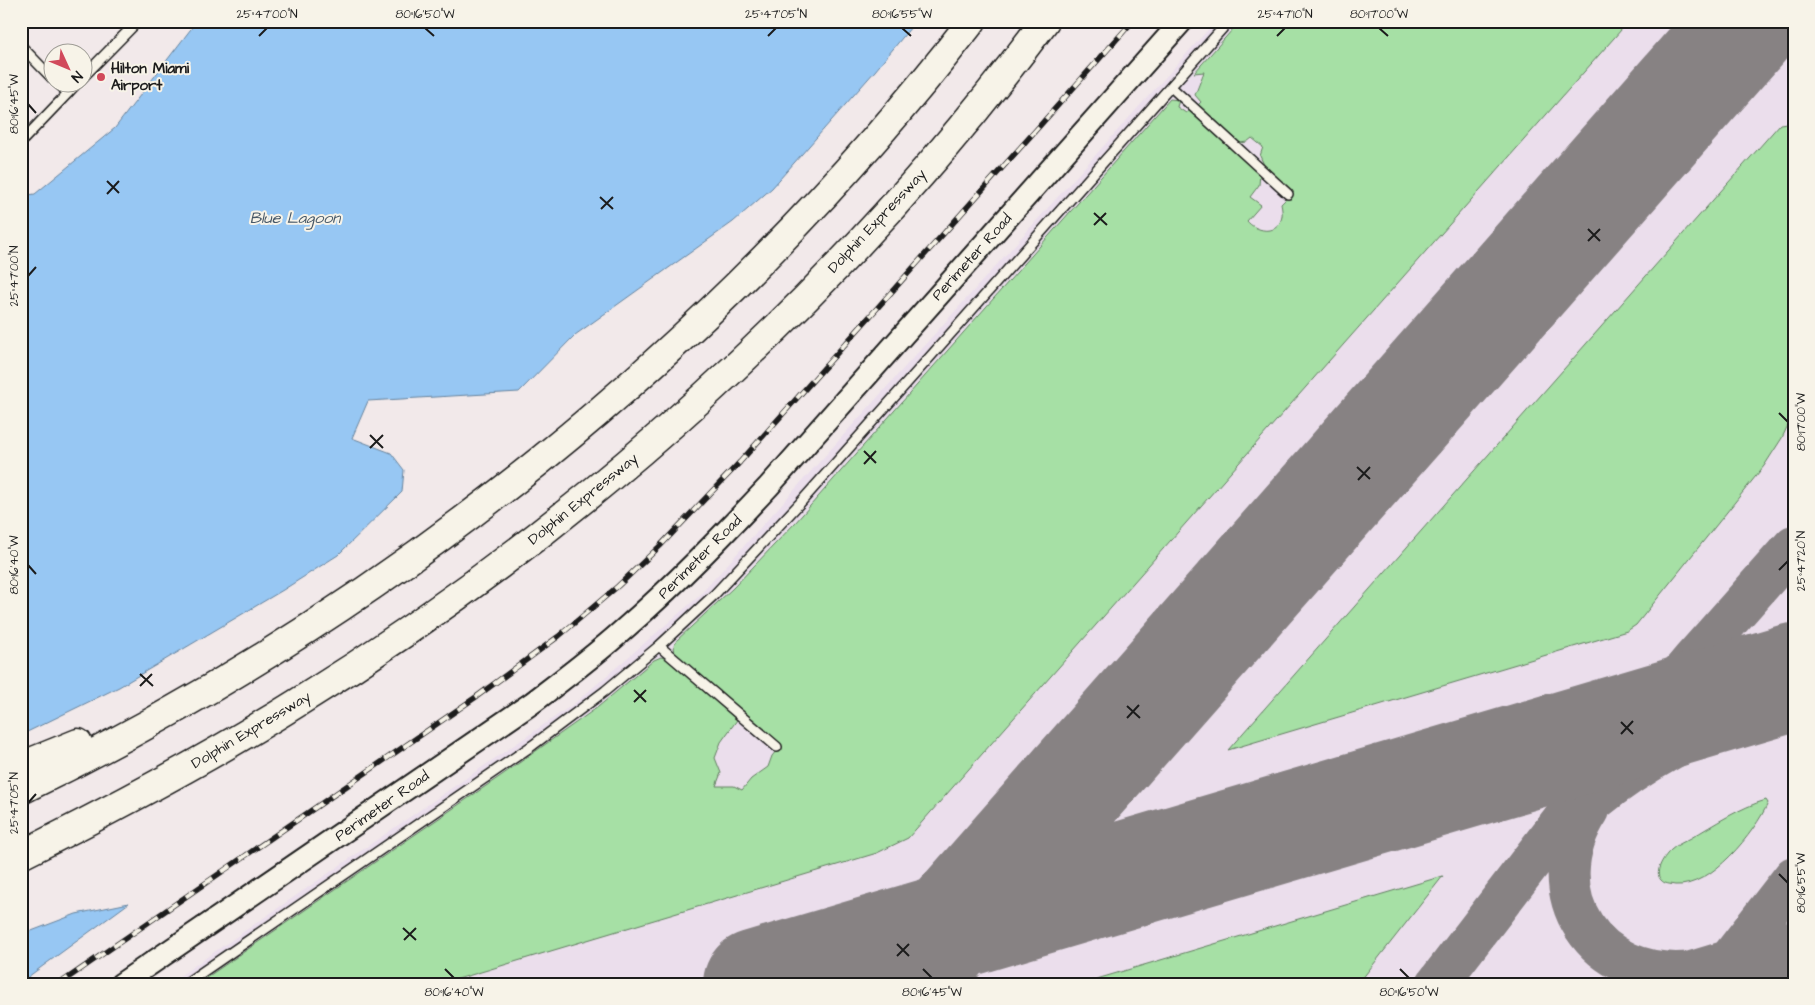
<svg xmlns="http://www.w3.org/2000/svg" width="1815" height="1005" font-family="'Architects Daughter',sans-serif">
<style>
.built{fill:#ebdeec}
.green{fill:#a6e0a5;stroke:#617e60}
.water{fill:#97c7f3;stroke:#66839d}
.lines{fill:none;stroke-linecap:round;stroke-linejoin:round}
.taxiway{stroke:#878283;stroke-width:42}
.runway{stroke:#878283;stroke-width:108}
.service-casing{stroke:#1c1c1c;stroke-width:12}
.tertiary-casing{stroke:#1c1c1c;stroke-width:25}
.motorway-casing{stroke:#1c1c1c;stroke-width:31}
.service{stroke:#f7f3e8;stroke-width:9}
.tertiary{stroke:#f7f3e8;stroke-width:21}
.motorway{stroke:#f7f3e8;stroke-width:28}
.rail-casing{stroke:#1c1c1c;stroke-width:5.5}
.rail{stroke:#f7f3e8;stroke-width:4;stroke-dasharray:11;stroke-linecap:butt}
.ticks{fill:none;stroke:#1c1c1c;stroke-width:2}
.poi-dot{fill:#d1495b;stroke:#f7f3e8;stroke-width:2}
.labels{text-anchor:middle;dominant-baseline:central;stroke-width:4;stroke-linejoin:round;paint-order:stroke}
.poi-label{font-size:15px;font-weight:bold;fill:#1c1c1c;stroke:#f7f3e8;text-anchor:start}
.street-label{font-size:15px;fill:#1c1c1c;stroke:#f7f3e8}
.water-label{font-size:16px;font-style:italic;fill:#475867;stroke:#f7f3e8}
.neatline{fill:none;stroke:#1c1c1c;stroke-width:2}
.ticks-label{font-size:12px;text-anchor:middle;fill:#1c1c1c}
</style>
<rect width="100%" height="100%" fill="#f2e9ea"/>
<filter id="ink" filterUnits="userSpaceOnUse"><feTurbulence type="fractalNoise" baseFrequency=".02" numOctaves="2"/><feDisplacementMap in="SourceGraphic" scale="10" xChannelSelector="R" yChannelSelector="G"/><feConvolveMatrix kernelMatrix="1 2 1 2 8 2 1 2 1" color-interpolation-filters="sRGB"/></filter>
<g filter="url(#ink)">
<path class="built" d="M1216 21H1794V984H168L575 703 698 597Z"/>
<path class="green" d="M1240 21H1629L908 838 877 853 441 984H197L502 775 598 707 654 660 661 657 669 660 737 720 721 742 715 758 721 773 716 786H734L742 790 751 779 768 767 772 756 780 746 676 656 673 648 677 640 733 588 795 523 1170 99 1179 100 1177 107 1186 113 1191 109 1260 174 1259 185 1250 197 1261 205 1247 221C1255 231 1276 236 1281 220 1283 215 1282 209 1281 204L1292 193 1264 165 1260 156 1263 147 1252 138 1247 142 1240 143 1198 105 1201 102 1195 95 1204 72 1194 73Z
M1794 122V412L1782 438 1764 466 1636 625 1627 631 1228 750 1780 124Z
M1766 800 1768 803C1755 832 1711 888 1675 885 1670 884 1664 884 1661 880 1653 872 1665 855 1671 850 1676 845 1684 842 1691 838 1713 825 1741 807 1766 800Z
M1443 876 1358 984H1080Z"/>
<path class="water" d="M197 21H916L875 71 772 188 733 222 575 335 519 392 368 401 352 438 391 453 404 470 402 492 338 555 283 590 119 687 21 735V196L35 194 115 128Z
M129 903 21 982V935L76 914Z"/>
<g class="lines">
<path class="taxiway" d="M1596 799C1654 751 1727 721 1794 687
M1589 810C1535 893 1595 983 1692 972
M1730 960C1754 960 1776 965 1794 982
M1725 966 1794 877
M1665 980 1794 941
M1437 984 1604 766 1692 661 1794 546"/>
<path class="runway" d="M757 984 1794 677
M900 984 1748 21"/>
<defs>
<path id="service" d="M21 46 52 78
M82 78 138 21
M57 82 68 93 78 82
M1171 87 1288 194
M21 142 68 93
M659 646 777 747
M185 984 533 745 605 691 659 646 714 595 800 503 1229 21"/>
<path id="tertiary" d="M121 984 532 703C562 680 593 657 622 631 674 586 722 536 769 486L1182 21"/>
<path id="motorway" d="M21 766 78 743
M21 790C390 611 721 345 972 21
M21 855C115 808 208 759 297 703 583 526 844 291 1045 21"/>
</defs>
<use href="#service" class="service-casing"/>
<use href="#tertiary" class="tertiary-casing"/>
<use href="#motorway" class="motorway-casing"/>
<use href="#service" class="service"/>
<use href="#tertiary" class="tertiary"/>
<use href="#motorway" class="motorway"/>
<defs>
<path id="rail" d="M59 984 476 697 559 636 618 586 660 546 740 462 1133 21"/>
</defs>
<use href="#rail" class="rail-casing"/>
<use href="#rail" class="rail"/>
</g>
</g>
<path class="ticks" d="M425 28 434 36M902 28 911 36M1379 28 1388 36M259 36 267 28M768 36 776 28M1277 36 1285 28M28 104 36 113M107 181 119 193M107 194 119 181M600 197 613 209M601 209 613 197M1094 213 1107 225M1094 225 1106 213M1588 229 1600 241M1588 241 1600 229M28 276 36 267M1779 413 1788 422M370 435 383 448M370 448 383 435M864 451 876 463M864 464 876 451M1357 467 1370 479M1358 480 1370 467M28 565 36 574M1779 570 1788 561M140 674 153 686M140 686 152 674M634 690 646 702M634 702 646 690M1127 706 1140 718M1127 718 1139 705M1621 722 1633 734M1621 734 1633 721M28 803 36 794M1779 874 1788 883M403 928 416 940M404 940 416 928M897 944 909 956M897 956 909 944M445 969 454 978M923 969 932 978M1400 969 1409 978"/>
<circle class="poi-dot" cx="101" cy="77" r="5"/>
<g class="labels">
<g class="poi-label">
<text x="111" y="68">Hilton Miami<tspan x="111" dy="17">Airport</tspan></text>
</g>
<g class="street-label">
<text transform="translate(877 221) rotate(-47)">Dolphin Expressway</text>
<text transform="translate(972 257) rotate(-48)">Perimeter Road</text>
<text transform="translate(583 499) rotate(-39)">Dolphin Expressway</text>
<text transform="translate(700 557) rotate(-45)">Perimeter Road</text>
<text transform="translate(251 730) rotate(-31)">Dolphin Expressway</text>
<text transform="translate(382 806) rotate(-35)">Perimeter Road</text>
</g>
<g class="water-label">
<text x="295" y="218">Blue Lagoon</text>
</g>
</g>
<rect width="1815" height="1005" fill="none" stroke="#f7f3e8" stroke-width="55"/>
<g transform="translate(68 68) rotate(134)"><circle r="24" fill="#f7f3e8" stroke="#9f9d96"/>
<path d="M0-4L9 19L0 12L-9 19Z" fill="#d1495b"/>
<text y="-8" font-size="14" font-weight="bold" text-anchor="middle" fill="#1c1c1c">N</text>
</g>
<rect x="28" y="28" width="1760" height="950" class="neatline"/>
<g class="ticks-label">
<text x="267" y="18">25°47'00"N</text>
<text x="425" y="18">80°16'50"W</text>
<text x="776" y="18">25°47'05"N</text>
<text x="902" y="18">80°16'55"W</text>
<text x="1285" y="18">25°47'10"N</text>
<text x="1379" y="18">80°17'00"W</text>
<text transform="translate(14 104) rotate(-90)" y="4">80°16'45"W</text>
<text transform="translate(14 276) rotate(-90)" y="4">25°47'00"N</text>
<text transform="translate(1801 422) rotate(-90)" y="4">80°17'00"W</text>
<text transform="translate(1801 561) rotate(-90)" y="4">25°47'20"N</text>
<text transform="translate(14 565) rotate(-90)" y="4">80°16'40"W</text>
<text transform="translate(14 803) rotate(-90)" y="4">25°47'05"N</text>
<text transform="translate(1801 883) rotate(-90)" y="4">80°16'55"W</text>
<text x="454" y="996">80°16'40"W</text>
<text x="932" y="996">80°16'45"W</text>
<text x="1409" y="996">80°16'50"W</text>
</g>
</svg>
